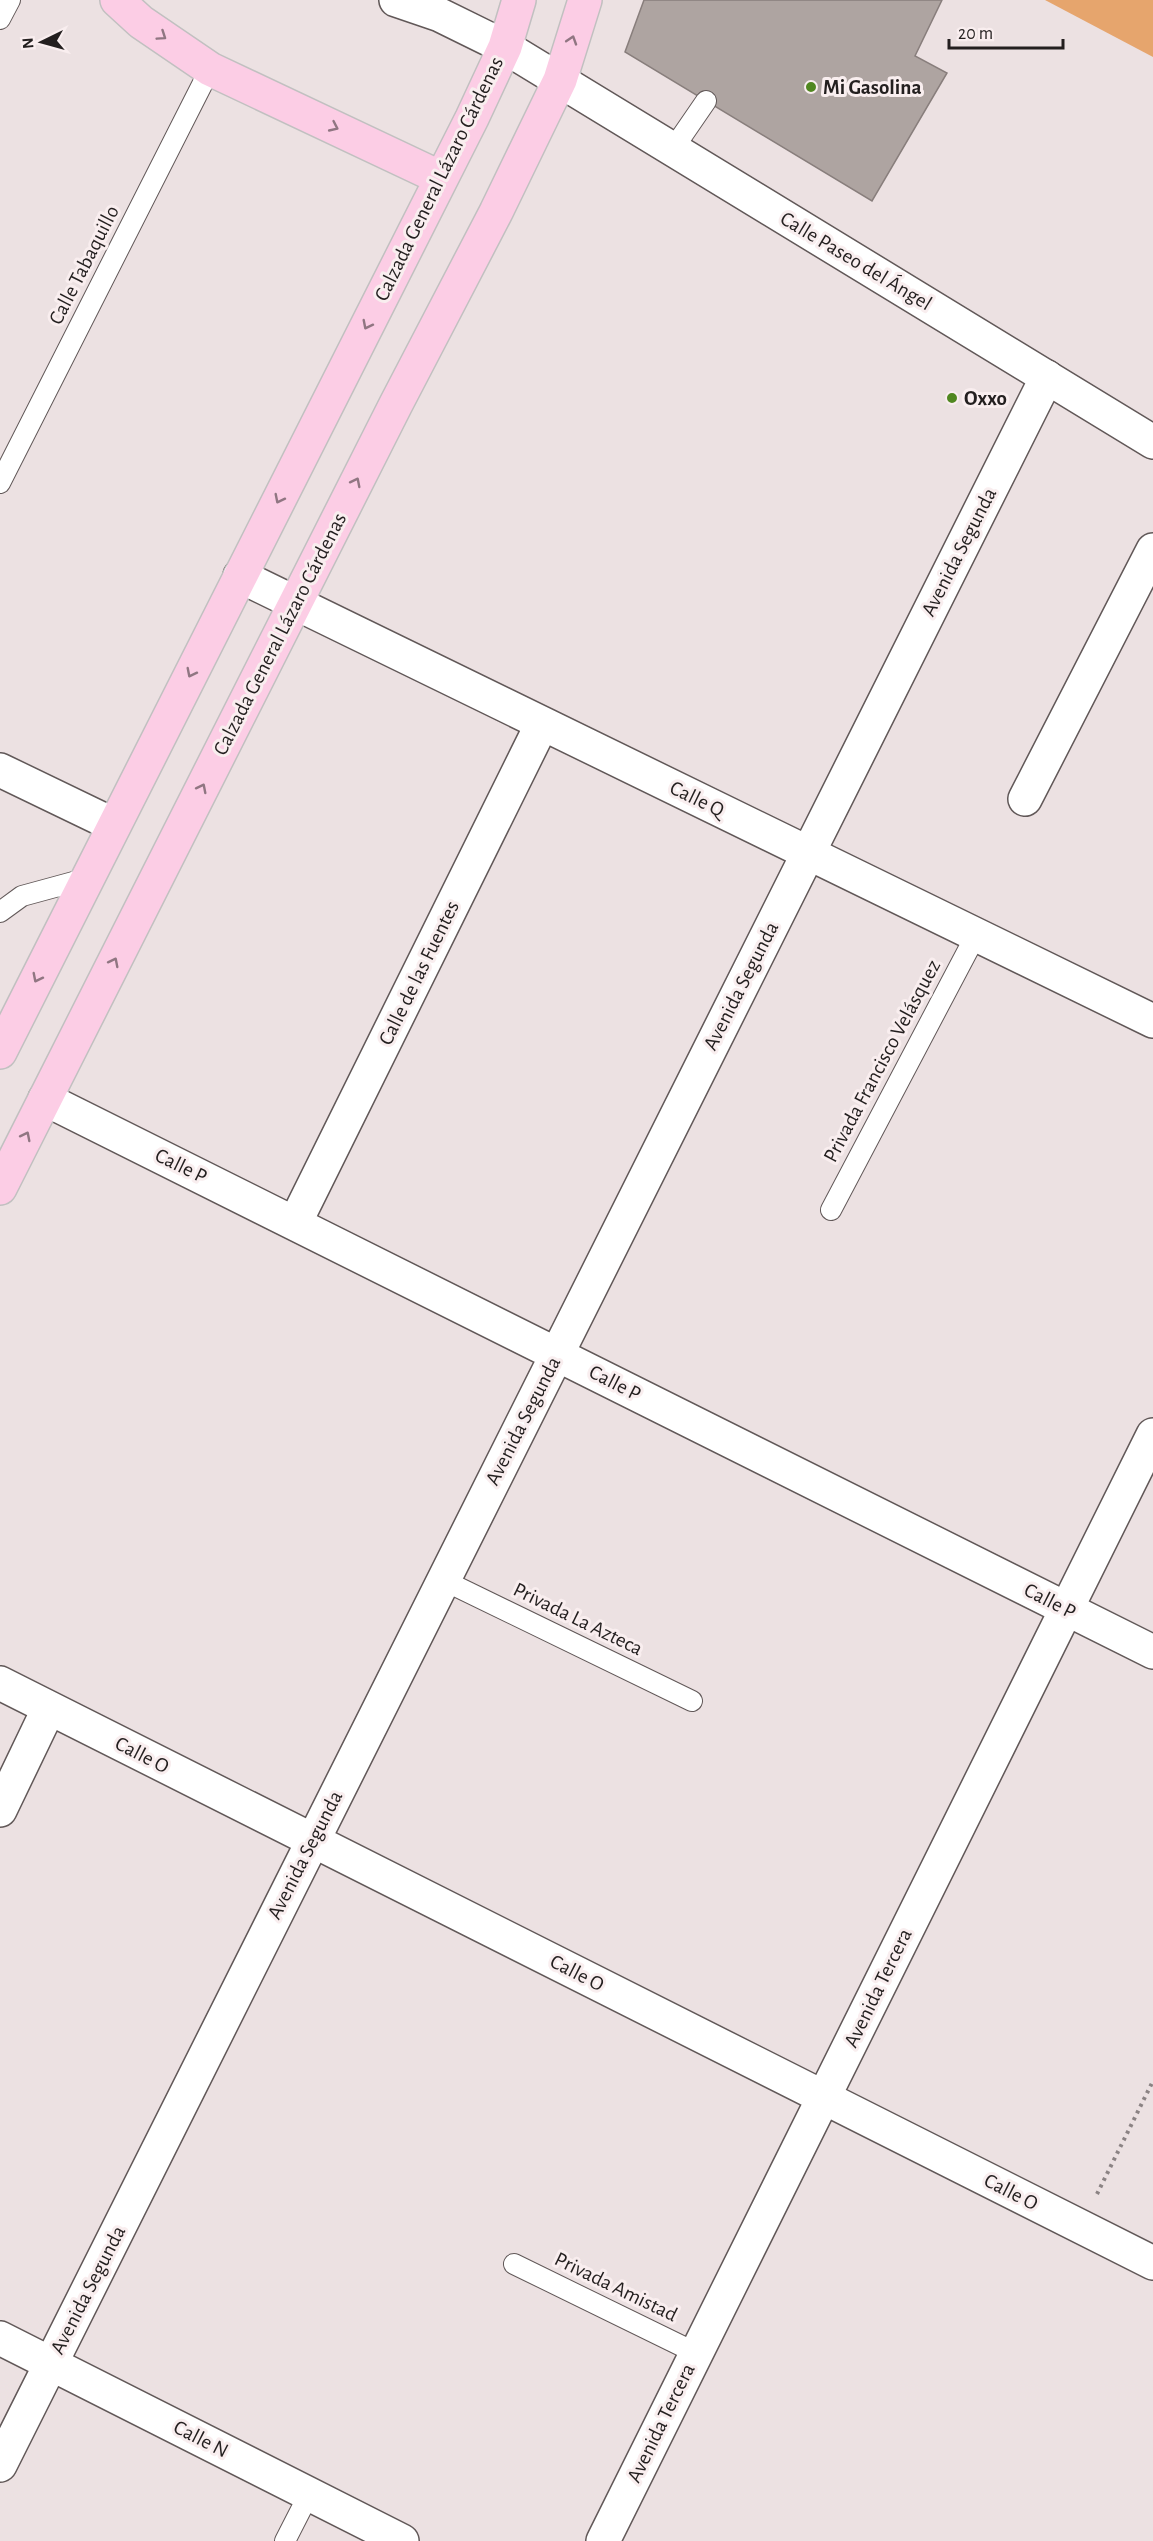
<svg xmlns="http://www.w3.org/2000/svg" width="1153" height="2541" font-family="'Alegreya Sans',sans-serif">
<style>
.green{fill:#e6a56d}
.building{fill:#aea4a1;stroke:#887e7c;stroke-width:1.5}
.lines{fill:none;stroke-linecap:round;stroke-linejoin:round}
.service-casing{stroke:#615858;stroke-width:22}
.minor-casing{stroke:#615858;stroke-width:36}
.tertiary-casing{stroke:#615858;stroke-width:36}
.primary-casing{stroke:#c1c0c0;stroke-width:36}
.path{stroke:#8b8384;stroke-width:4;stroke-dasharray:3 4.5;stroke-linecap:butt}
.service{stroke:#fff;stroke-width:20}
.minor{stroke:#fff;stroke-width:33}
.tertiary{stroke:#fff;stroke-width:33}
.primary{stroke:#fccde5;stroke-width:33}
.oneway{stroke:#907682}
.poi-dot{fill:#508720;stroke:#f9eeef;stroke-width:2}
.labels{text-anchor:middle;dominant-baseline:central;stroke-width:6;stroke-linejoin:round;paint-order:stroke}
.poi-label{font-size:21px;font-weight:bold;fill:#231f1f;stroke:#f9eeef;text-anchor:start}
.street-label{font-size:21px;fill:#231f1f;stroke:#f9eeef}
</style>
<rect width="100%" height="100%" fill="#ece1e2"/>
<path class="green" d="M1045 0H1153V57Z"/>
<path class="building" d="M644 0H942L915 56 947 73 872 201 625 52Z"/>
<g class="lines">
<defs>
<path id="service" d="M0 19 10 0
M673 149 706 101
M0 483 210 69
M0 912 22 896 88 878
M831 1210 976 935
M443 1580 692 1701
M514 2264 696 2353
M285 2541 309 2494"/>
<path id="minor" d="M240 576 1153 1021
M0 770 114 825
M1025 799 1153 550
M45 1099 1153 1652
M295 1223 542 724
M0 1683 1153 2263
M0 1810 49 1708
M0 2338 402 2541
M0 2465 1047 377
M603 2541 1153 1435"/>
<path id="tertiary" d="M396 0 440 15 505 47 1153 442"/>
<path id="primary" d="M117 0 141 22 210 69 441 178
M0 1052 472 118 505 47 519 0
M0 1188 396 404 496 212 560 80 585 0"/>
</defs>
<use href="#service" class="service-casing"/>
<use href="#minor" class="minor-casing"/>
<use href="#tertiary" class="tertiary-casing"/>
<use href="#primary" class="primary-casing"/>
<path class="path" d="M1097 2194 1153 2081"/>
<use href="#service" class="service"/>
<use href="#minor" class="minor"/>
<use href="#tertiary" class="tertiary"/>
<use href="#primary" class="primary"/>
</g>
<defs><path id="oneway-chevron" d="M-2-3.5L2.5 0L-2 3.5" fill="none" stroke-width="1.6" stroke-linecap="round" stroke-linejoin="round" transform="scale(1.5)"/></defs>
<g class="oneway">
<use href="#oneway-chevron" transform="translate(162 36) rotate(34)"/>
<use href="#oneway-chevron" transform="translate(572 40) rotate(-72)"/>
<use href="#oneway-chevron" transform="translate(334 127) rotate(25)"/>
<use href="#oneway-chevron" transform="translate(367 325) rotate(117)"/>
<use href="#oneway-chevron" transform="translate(356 482) rotate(-63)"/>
<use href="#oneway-chevron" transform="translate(279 499) rotate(117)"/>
<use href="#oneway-chevron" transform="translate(191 673) rotate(117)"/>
<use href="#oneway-chevron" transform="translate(202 788) rotate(-63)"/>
<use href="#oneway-chevron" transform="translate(114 962) rotate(-63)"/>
<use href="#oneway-chevron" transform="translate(37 978) rotate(117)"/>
<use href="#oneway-chevron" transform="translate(26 1136) rotate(-63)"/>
</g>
<g class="poi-dot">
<circle cx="811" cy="87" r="6"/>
<circle cx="952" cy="398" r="6"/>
</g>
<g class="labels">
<g class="poi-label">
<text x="823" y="87">Mi Gasolina</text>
<text x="964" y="398">Oxxo</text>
</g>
<g class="street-label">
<text transform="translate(439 179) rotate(-64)">Calzada General Lázaro Cárdenas</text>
<text transform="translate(856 261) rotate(31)">Calle Paseo del Ángel</text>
<text transform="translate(84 265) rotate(-63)">Calle Tabaquillo</text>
<text transform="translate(959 552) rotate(-63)">Avenida Segunda</text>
<text transform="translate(280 634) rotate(-63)">Calzada General Lázaro Cárdenas</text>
<text transform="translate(697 799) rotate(26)">Calle Q</text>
<text transform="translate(419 973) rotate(-64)">Calle de las Fuentes</text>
<text transform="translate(741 986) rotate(-63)">Avenida Segunda</text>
<text transform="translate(882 1061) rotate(-62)">Privada Francisco Velásquez</text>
<text transform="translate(181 1166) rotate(26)">Calle P</text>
<text transform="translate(615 1383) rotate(27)">Calle P</text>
<text transform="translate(523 1421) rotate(-63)">Avenida Segunda</text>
<text transform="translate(1050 1601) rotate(27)">Calle P</text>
<text transform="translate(578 1619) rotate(26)">Privada La Azteca</text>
<text transform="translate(142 1755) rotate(27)">Calle O</text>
<text transform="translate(305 1855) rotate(-63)">Avenida Segunda</text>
<text transform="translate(577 1973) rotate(27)">Calle O</text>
<text transform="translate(878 1988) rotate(-64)">Avenida Tercera</text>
<text transform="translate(1011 2192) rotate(27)">Calle O</text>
<text transform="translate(616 2287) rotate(26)">Privada Amistad</text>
<text transform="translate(88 2290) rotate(-63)">Avenida Segunda</text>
<text transform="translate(661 2423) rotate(-64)">Avenida Tercera</text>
<text transform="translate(201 2439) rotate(27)">Calle N</text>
</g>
</g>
<g transform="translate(42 42) rotate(265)" stroke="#f9eeef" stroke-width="4.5" paint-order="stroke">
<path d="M0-4.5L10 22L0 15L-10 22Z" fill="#231f1f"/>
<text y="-9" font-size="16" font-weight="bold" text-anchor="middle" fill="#231f1f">N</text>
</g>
<path d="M949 39v9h114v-9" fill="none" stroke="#231f1f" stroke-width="3"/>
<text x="958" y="39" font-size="18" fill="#231f1f" stroke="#f9eeef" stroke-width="4.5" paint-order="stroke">20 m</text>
</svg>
